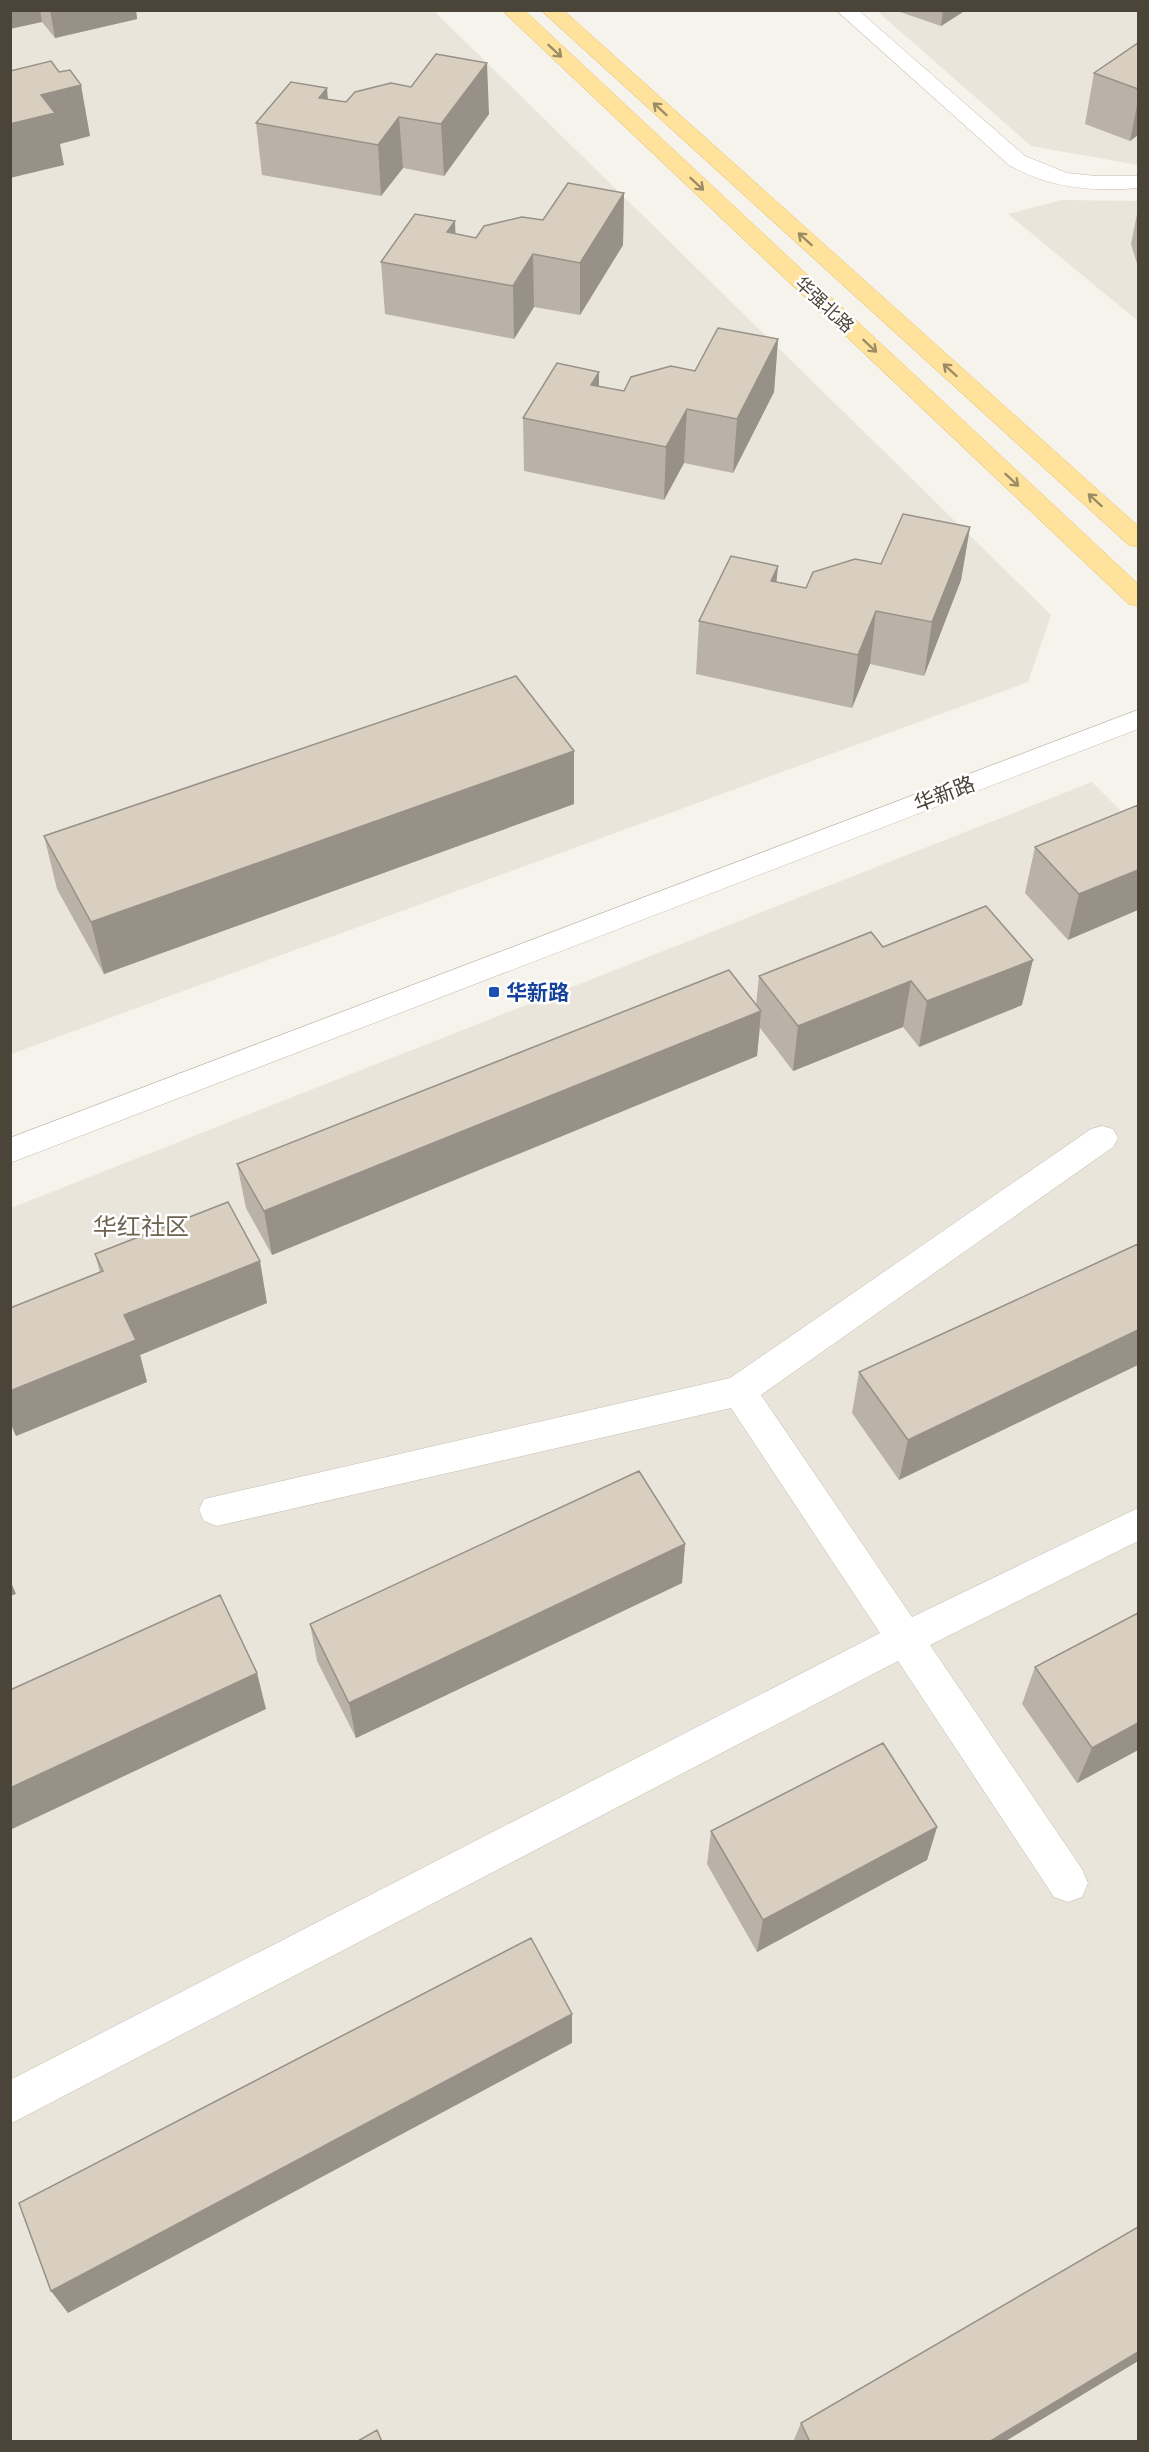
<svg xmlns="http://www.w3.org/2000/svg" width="1149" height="2452" font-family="'Open Sans','Noto Sans SC',sans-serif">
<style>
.residential{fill:#eae5da}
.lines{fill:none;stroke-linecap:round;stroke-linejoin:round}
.minor-casing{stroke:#c2bbae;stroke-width:1}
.major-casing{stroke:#e6c16a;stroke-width:1}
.minor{fill:#fff;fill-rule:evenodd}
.major{fill:#ffe39c;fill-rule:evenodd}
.wall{fill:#bab2a6}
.shaded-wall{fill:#979187}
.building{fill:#d8cfc1;stroke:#979187;stroke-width:1.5}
.oneway{stroke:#9c8c66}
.transit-dot{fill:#1a4fb4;stroke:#fff;stroke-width:2}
.labels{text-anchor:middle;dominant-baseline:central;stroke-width:5;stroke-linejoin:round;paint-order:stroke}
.far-street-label{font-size:18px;fill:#4b4439;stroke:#fff}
.street-label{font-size:21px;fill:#4b4439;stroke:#fff}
.transit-label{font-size:21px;font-weight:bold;fill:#164399;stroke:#fff;text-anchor:start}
.quarter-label{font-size:24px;fill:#6e6250;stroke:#fff}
</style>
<rect width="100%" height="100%" fill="#f6f3ec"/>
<path class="residential" d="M11 11H434L1051 615 1028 682 11 1054Z
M877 11H1138V165L1031 146Z
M1062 200 1138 201V321L1008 214Z
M1092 782 1138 828V2441L11 2442V1208Z"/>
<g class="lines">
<defs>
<path id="minor" d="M836 10H858L1025 156 1067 173 1096 176H1138V188C1095 192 1048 188 1009 165Z
M1138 710V729L10 1163V1138Z
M1102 1126 1113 1129 1118 1138 1113 1147 761 1395 912 1617 1138 1508V1541L930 1645 1082 1869 1088 1883 1082 1897 1068 1902 1054 1897 898 1661 10 2124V2080L880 1633 731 1408 217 1526 204 1521 199 1510 204 1499 730 1378 1091 1129Z"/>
<path id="major" d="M502 10H524L1138 584V606L1129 604Z
M541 10H563L1138 526V547L1129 545Z"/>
</defs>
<use href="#minor" class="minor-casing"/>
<use href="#major" class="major-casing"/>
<use href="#minor" class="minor"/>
<use href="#major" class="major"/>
</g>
<path class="wall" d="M10 10H136L137 19 55 38 42 22Z
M900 10H966L941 26 900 12Z
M1138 43V135L1130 141 1085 124 1094 73Z
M328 99 346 102 489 114 444 176 403 168 381 196 262 175 256 123Z
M624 193 623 245 580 315 534 307 514 339 385 314 381 262 455 221V234L476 238 543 220Z
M1138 209V267L1131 244Z
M778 339 774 392 733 473 684 463 664 500 524 471 523 418 599 372V386L624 391 695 371Z
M970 527 961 580 924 676 870 664 852 708 696 674 699 621 776 582 806 588 881 564Z
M574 804 104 974 57 889 44 836Z
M1138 805 1068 940 1025 893 1035 847Z
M883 947 1022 1005 919 1047 903 1027 793 1071 760 1028 757 1056 272 1255 246 1208 237 1164 756 1005 759 976Z
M1138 1244 899 1480 852 1413 859 1372Z
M95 1254 267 1303 140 1355 147 1382 16 1436 10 1423V1308L100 1273Z
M685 1544 682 1583 356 1738 317 1661 310 1624Z
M1138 1613V1750L1077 1783 1022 1704 1035 1667Z
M937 1827 927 1860 757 1952 707 1864 711 1831Z
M1138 2227V2361L1004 2442H793L801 2423Z"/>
<path class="shaded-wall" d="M10 10H40L42 22 10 29Z
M50 10H136L137 19 55 38Z
M943 10H966L941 26Z
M487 63 489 114 444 176 441 124Z
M81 85 90 136 60 144 64 165 10 178V124L41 95Z
M327 88 331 136 319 98Z
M1138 100V135L1130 141Z
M399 117 403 168 381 196 378 145Z
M624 193 623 245 580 315V263Z
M455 221 457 274 447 232Z
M533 254 534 307 514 339 513 286Z
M778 339 774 392 733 473 737 419Z
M599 372V425L591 385Z
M687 409 684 463 664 500 666 447Z
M970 527 961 580 924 676 932 622Z
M778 566 773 619 771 581Z
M876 611 870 664 852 708 858 655Z
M574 751V804L104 974 91 922Z
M1138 870V910L1068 940 1079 894Z
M1033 960 1022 1005 919 1047 927 1001Z
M911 981 903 1027 793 1071 798 1026Z
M761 1011 757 1056 272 1255 264 1211Z
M260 1261 267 1303 140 1355 147 1382 16 1436 10 1421V1391L124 1315Z
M1138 1330V1365L899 1480 908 1440Z
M685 1544 682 1583 356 1738 349 1703Z
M10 1580 16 1594 10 1596Z
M257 1673 266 1709 10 1830V1788Z
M1138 1723V1750L1077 1783 1092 1748Z
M937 1827 927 1860 757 1952 763 1920Z
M572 2014V2043L68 2313 51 2291Z
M1138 2352V2361L1004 2442H989Z"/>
<path class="building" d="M1138 43V89L1094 73Z
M436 54 487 63 441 124 399 117 378 145 256 123 291 82 327 88 319 98 346 102 355 92 391 83 411 87Z
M51 61 59 72 70 70 81 85 41 95 55 113 10 124V71Z
M568 183 624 193 580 263 533 254 513 286 381 262 415 214 455 221 447 232 476 238 484 226 522 217 543 220Z
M718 328 778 339 737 419 687 409 666 447 523 418 557 363 599 372 591 385 624 391 631 377 671 366 695 371Z
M903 514 970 527 932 622 876 611 858 655 699 621 731 556 778 566 771 581 806 588 813 572 855 559 881 564Z
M516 676 574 751 91 922 44 836Z
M1138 805V870L1079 894 1035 847Z
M986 906 1033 960 927 1001 911 981 798 1026 759 976 871 932 883 947Z
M729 970 761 1011 264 1211 237 1164Z
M228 1202 260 1261 124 1315 136 1340 10 1391V1308L103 1271 95 1254Z
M1138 1244V1330L908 1440 859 1372Z
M639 1471 685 1544 349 1703 310 1624Z
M220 1595 257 1673 10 1788V1690Z
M1138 1613V1723L1092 1748 1035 1667Z
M883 1743 937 1827 763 1920 711 1831Z
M531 1938 572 2014 51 2291 19 2203Z
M1138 2227V2352L989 2442H810L801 2423Z
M377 2430 382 2442H356Z"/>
<defs><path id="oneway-shaft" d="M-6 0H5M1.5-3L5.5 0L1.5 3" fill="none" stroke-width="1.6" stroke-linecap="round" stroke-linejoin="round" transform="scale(1.5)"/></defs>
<g class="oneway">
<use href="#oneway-shaft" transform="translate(555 51) rotate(43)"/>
<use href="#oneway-shaft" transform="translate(660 109) rotate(-138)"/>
<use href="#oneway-shaft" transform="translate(697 184) rotate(43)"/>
<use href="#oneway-shaft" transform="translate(805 239) rotate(-138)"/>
<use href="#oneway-shaft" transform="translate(870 346) rotate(43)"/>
<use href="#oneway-shaft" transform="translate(950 370) rotate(-138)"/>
<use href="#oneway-shaft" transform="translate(1012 480) rotate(43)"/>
<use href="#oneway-shaft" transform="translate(1095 500) rotate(-138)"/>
</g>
<rect class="transit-dot" x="488" y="986" width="12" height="12" rx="3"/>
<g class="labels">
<g class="far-street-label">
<text transform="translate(825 304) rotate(43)">华强北路</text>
</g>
<g class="street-label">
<text transform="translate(944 793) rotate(-21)">华新路</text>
</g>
<g class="transit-label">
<text x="506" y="992">华新路</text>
</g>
<g class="quarter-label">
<text x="141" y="1225">华红社区</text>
</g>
</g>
<rect width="1149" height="2452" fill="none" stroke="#4b4439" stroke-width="24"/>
</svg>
